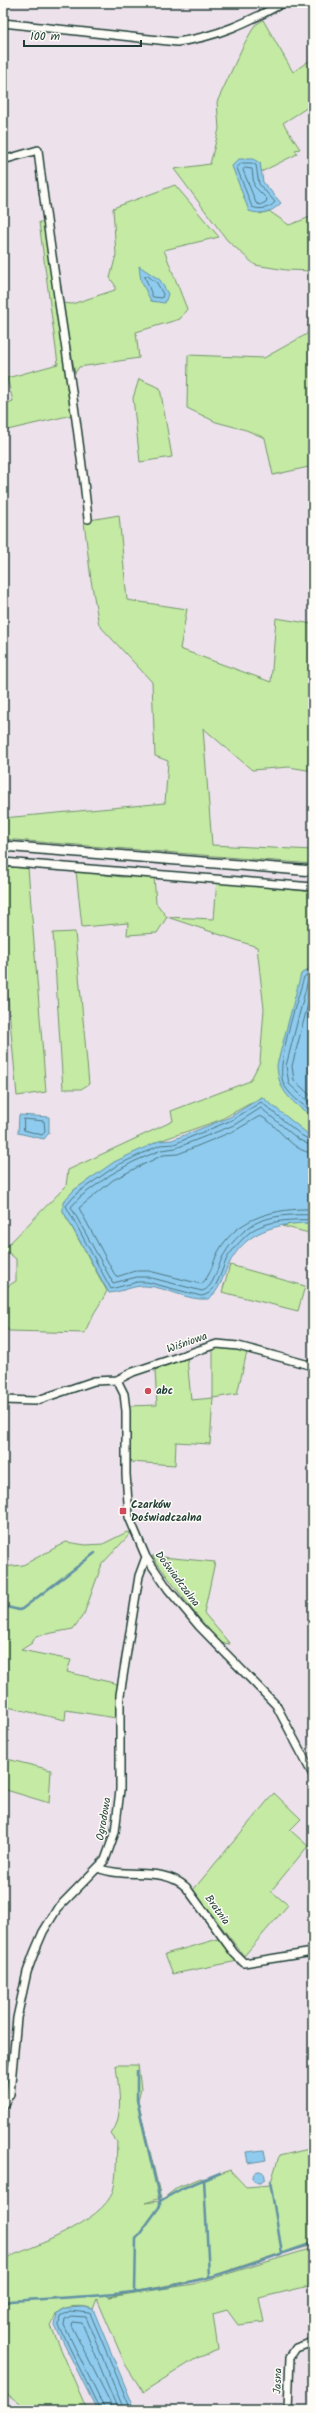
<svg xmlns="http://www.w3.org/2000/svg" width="316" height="2413" font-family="Kalam,sans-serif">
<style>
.green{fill:#c4eaa4;stroke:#72946c}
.water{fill:#8fcbef;stroke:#6292a4}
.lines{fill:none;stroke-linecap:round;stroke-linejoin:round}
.shore{stroke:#4c767f;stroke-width:1}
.stream{stroke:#6292a4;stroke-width:2.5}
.street-casing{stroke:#1f3d34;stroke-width:10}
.secondary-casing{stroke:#1f3d34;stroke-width:12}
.street{stroke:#fdfcf7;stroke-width:7}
.secondary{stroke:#fdfcf7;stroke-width:9}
.poi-dot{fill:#d1495b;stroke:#fdfcf7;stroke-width:1.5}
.labels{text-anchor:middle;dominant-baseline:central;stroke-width:3;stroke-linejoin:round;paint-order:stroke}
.street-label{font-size:11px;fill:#1f3d34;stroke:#fdfcf7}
.poi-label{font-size:11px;font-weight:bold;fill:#1f3d34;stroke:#fdfcf7;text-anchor:start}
</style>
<rect width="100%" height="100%" fill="#ede2eb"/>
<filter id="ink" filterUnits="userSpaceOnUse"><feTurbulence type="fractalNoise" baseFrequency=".025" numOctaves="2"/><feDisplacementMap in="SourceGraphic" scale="8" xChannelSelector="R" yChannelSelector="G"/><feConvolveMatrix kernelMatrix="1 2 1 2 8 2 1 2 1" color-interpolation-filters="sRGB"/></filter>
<g filter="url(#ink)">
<path class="green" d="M263 20 293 72 313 58V104L283 123 300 149 295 150 297 154 261 172 260 163V214L269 211 289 225 313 216V271L286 270 255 265 227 240 174 169 210 164 219 129 217 102 243 46 255 25Z
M175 185 219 237 164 250 187 309 180 319 136 332 139 358 79 367 75 373 62 303 72 304 115 290V285L110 278 116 255 113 208Z
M39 222H43L72 415 3 431V405L13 401 7 378 58 364Z
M313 291V466L273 475 265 438 246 430 216 422 187 408 188 355 264 358 307 334Z
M139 379 160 388 172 457 140 462 133 398Z
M119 515 127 600 187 609 180 649 271 682 276 618 313 624V771L289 767 252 770 203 728 212 845 313 850V864L3 839V818L165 803 168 761 155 756 152 682 99 625 91 580 84 521Z
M3 867 28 868 46 1092 17 1096 3 944Z
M76 871 122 877 154 876 156 903 167 917 214 919 217 880 313 892V966L301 974 313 1116V1140L262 1097 220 1120 162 1140 86 1182 74 1190 63 1211 107 1291C100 1305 90 1317 85 1333L9 1331 3 1324V1289L16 1281V1259L4 1249 66 1186 68 1170 173 1121 171 1111 250 1081 260 1062 264 1009 257 947 167 917 157 933 127 935 128 923 82 927Z
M75 932 89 1084 81 1089H63L53 933Z
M297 1223H313V1234L282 1226Z
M230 1265 305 1286 298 1311 222 1292Z
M224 1347 247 1352 237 1394 213 1398 210 1444 176 1442 175 1465 130 1462 128 1406 157 1405 155 1370 187 1358 191 1400 213 1398V1349Z
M127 1532 131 1533 102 1564 84 1614 73 1629 36 1636 32 1643 21 1650 71 1660 67 1672 118 1684 116 1718 66 1710 65 1720 3 1706V1567L23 1565 66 1542 86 1545 103 1544Z
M152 1556 215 1562 204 1613 230 1644 220 1643 193 1611Z
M3 1758 51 1770 49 1803 3 1789Z
M274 1793 301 1819 290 1830 308 1846 271 1891 288 1905 244 1956 193 1890Z
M218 1939 238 1961 173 1974 165 1954Z
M116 2065H138L141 2089 138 2101 161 2198 145 2203 160 2201 178 2187 201 2178 205 2180 230 2170 246 2187 270 2185 279 2156 313 2148V2245L282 2254 281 2253 209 2277 109 2297 194 2284 313 2248V2285L259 2298 264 2322 238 2325 227 2310 213 2314 218 2350 197 2358 143 2392 125 2364 97 2299 93 2309C84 2305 66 2305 58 2312 55 2314 54 2322 51 2326L87 2410H29L3 2391V2259C31 2248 103 2222 113 2191 117 2176 116 2158 117 2142L111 2134C125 2115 118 2087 116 2065Z"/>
<path class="water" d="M239 159H253L260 163 263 182 281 203C271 213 261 215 249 211L232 166Z
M139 266 160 280 168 294 165 303 151 301 141 281Z
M313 966V1117C292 1102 278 1092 277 1065L301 974Z
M262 1097 313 1138V1223C277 1223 245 1230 228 1266 222 1278 220 1291 208 1299 187 1301 167 1287 146 1286 134 1285 122 1292 109 1293L63 1211V1202L74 1190 114 1162 159 1141 172 1140 230 1117Z
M19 1115 49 1117V1133L44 1139 18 1133Z
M264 2150 266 2160 248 2163 246 2152Z
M253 2177a6 6 0 1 1 12 0a6 6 0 1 1-12 0Z
M84 2307 93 2309 133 2405V2410H97L55 2326 57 2313 65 2308Z"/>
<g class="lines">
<path class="shore" d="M242 163H252L256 165 259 184 275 202C270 209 259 210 252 207L237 168Z
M245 168 252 169 254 186 267 199 266 202 260 205 256 203 243 170Z
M145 276H148L157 283 163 294 162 298 153 297Z
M313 971 304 977C298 999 276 1062 283 1082 287 1094 303 1105 313 1112
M313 977 308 980 286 1066 289 1084 313 1106
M313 985 292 1066 294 1080 313 1098
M24 1119 44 1121 45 1132 42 1135 24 1130Z
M313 1142 301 1135 261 1102 232 1120 174 1144 160 1145 116 1166 77 1193 66 1206 111 1289 137 1282H147L201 1296C219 1294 221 1266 229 1255 235 1247 243 1238 250 1232 266 1220 295 1219 313 1220
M313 1147 298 1139 261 1108 234 1125 176 1148 161 1150 133 1162 110 1175 80 1197 71 1207 113 1283 137 1277H148L202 1291C215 1288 218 1262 225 1253 230 1244 240 1234 248 1228 264 1215 293 1214 313 1215
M313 1153C291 1152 278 1124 260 1116L236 1130 178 1154 163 1155 136 1168 113 1180 79 1208 116 1277 135 1271H149L201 1284C210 1278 213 1262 218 1252 237 1217 276 1208 313 1209
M100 2410 59 2326 60 2316 70 2311 90 2313 129 2405V2410
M105 2410 64 2325 65 2319 71 2316 86 2317 124 2410
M111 2410 110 2402 71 2325 72 2322 82 2323 118 2410"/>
<path class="stream" d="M3 1606 19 1610 22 1609 95 1553
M204 2179 209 2277
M270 2181 282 2253
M160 2201 183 2188 220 2173
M135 2291 136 2239 160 2206V2201L137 2100V2071
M3 2303 10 2301C71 2297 135 2296 194 2281 234 2272 274 2256 313 2243"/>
<defs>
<path id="street" d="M3 23 177 42C217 37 248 22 283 3
M3 160 38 150C52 274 76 395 88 519
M3 862 313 887
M117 1380 133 1372 217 1344 238 1346 313 1366
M3 1400 35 1401 94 1381 117 1380 124 1394 126 1411V1474L129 1517 146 1557 168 1589 199 1626 276 1705 313 1775
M98 1868C127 1880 161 1865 186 1887L234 1953 244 1963 313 1952
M3 2105 10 2094 17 2018 27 1972 34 1953 43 1932 57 1909 105 1860 115 1832 120 1790V1695L139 1576 146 1557
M288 2410 290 2357 296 2348 313 2342"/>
<path id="secondary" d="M311 3 313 7
M3 846 313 871"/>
</defs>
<use href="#street" class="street-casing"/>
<use href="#secondary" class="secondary-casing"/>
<use href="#street" class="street"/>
<use href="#secondary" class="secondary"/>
</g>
</g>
<g class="poi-dot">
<circle cx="148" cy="1391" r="4"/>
<rect x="119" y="1507" width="8" height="8" rx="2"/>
</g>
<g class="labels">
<g class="street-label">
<text transform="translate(187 1343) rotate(-20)">Wiśniowa</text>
<text transform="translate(177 1579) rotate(53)">Doświadczalna</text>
<text transform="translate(104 1819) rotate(-80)">Ogrodowa</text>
<text transform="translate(217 1910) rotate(54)">Bratnia</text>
<text transform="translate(278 2381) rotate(-88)">Jasna</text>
</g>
<g class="poi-label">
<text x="156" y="1391">abc</text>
<text x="131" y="1505">Czarków<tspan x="131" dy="13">Doświadczalna</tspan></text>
</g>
</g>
<rect width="316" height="2413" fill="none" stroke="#fdfcf7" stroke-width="16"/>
<rect x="8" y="8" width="300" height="2397" fill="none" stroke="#1f3d34" stroke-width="1.5" filter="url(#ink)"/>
<path d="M24 40v6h117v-6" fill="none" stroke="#1f3d34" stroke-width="2"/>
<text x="30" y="40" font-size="12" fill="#1f3d34" stroke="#fdfcf7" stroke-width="3" paint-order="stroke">100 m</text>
</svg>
